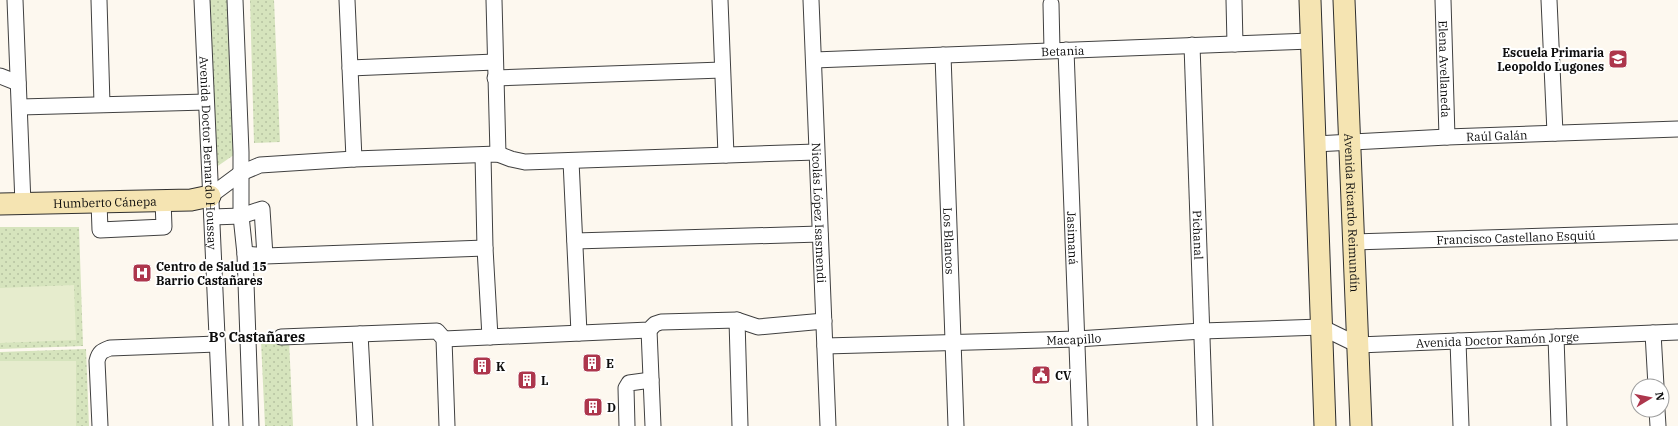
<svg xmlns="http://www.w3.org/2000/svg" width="1678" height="426" font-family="'IBM Plex Serif',serif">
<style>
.grass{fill:url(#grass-dots)}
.pitch{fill:#e6eccd}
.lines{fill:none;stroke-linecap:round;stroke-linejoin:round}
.street-casing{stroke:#404040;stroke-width:17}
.secondary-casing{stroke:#2f2f2f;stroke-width:23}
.street{stroke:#fff;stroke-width:15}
.secondary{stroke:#f5e4b2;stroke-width:21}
.labels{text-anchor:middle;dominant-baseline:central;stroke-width:4;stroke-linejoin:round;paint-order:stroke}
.street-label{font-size:12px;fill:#0d0d0d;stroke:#fff}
.poi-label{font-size:12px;font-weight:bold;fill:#0d0d0d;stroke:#fff;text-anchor:start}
.quarter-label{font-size:14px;font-weight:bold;fill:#0d0d0d;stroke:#fff}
</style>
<defs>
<pattern id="grass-dots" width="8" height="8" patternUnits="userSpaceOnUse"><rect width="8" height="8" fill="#d6e4bd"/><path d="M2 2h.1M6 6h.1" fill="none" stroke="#b6c2a1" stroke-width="1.8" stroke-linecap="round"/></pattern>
</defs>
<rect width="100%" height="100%" fill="#fdf8ef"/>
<path class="grass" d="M205 0H234L241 150 212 170Z
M250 0H274L280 142 254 143Z
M0 227H79L83 346 0 349Z
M289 340 293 426H265L261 341Z
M86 349 89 426H0V352Z"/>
<path class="pitch" d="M74 285 76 340 0 343V288Z
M0 361H76V426H0Z"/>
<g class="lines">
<defs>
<g id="street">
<path d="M15 0 23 204"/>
<path d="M99 0 102 104"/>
<path id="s1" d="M202 0 221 426"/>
<path d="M235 0 241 152V216L245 254 251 426"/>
<path d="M347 0 354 159"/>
<path d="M494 0 498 154"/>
<path d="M720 0 726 155"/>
<path id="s2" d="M811 0 828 426"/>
<path d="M1234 0 1235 44"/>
<path id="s3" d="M1443 0 1447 137"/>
<path d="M1549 0 1555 133"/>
<path d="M1051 4 1052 50"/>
<path id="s4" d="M1192 45 1205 426"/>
<path id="s5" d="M1066 50 1080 426"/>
<path id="s6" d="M943 55 956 426"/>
<path id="s7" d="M814 60 1311 41"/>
<path d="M350 68 495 62"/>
<path d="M0 76 18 83"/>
<path d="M495 78 722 70"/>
<path d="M20 107 206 102"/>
<path id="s8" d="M1315 144 1447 137 1678 129"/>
<path d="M483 155 485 248 490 337"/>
<path d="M571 161 579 333"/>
<path d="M210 196 241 173 260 165 354 159 498 154 511 159 525 162 816 152"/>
<path d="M99 202 100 230 164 227 163 200"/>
<path d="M212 217 241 216 262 209 265 256"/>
<path d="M575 241 820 234"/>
<path id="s9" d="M1353 242 1678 232"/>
<path d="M245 254 265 256 485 248"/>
<path d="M737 320 740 426"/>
<path d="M649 330 653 426"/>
<path d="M1653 333 1656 386"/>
<path d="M360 334 365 426"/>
<path d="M281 337 437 331 444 339 447 426"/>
<path d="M1556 337 1559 426"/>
<path d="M444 339 649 330 655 324 661 322 737 320 758 327 824 321"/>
<path d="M1458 341 1461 426"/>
<path id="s10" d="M825 346 1077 339 1202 331 1321 327 1358 345 1678 332"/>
<path d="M1657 410 1658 426"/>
<path d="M100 426 97 361C99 352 102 351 110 348L217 344"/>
<path d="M627 426 626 388 629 383 651 380"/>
</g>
<g id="secondary">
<path d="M1310 0 1325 426"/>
<path id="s11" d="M1344 0 1361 426"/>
<path id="s12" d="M0 204 191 200 210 196"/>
</g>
</defs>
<use href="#street" class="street-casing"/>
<use href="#secondary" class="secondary-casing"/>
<use href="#street" class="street"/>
<use href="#secondary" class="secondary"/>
</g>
<defs>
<symbol id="school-square" viewBox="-11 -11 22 22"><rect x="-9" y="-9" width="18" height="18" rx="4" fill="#ad364c" stroke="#fff"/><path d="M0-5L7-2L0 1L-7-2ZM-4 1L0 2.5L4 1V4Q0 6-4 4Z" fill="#fff"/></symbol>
<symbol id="hospital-square" viewBox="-11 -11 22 22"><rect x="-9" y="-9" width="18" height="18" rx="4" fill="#ad364c" stroke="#fff"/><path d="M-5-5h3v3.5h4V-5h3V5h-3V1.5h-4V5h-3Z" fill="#fff"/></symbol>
<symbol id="building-square" viewBox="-11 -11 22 22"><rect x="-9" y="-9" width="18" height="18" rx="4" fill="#ad364c" stroke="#fff"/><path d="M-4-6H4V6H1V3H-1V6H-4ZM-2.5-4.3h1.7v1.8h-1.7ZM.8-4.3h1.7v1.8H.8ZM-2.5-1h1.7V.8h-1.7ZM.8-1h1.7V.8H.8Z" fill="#fff"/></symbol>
<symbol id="civic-square" viewBox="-11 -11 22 22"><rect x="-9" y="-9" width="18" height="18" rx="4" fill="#ad364c" stroke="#fff"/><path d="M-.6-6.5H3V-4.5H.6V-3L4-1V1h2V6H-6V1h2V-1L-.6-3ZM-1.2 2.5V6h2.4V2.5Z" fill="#fff"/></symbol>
</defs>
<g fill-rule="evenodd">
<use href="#school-square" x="1607" y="48" width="22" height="22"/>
<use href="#hospital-square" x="131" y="262" width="22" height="22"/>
<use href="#building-square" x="581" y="352" width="22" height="22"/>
<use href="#building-square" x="471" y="355" width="22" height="22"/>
<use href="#civic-square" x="1030" y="364" width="22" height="22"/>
<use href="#building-square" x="516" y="369" width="22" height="22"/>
<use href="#building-square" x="582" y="396" width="22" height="22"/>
</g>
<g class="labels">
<g class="street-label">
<text stroke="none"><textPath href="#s7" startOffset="249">Betania</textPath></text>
<text stroke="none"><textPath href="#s3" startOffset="69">Elena Avellaneda</textPath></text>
<text stroke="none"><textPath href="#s8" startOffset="182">Raúl Galán</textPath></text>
<text stroke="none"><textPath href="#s1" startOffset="153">Avenida Doctor Bernardo Houssay</textPath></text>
<text stroke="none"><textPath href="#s12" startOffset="105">Humberto Cánepa</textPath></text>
<text stroke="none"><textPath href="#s2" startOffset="213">Nicolás López Isasmendi</textPath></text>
<text stroke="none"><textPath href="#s11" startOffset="213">Avenida Ricardo Reimundín</textPath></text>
<text stroke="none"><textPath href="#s4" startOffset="190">Pichanal</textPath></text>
<text stroke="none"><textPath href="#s9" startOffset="163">Francisco Castellano Esquiú</textPath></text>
<text stroke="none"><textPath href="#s5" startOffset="188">Jasimaná</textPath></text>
<text stroke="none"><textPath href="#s6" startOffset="186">Los Blancos</textPath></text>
<text stroke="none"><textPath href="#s10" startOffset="249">Macapillo</textPath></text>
<text stroke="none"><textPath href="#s10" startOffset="677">Avenida Doctor Ramón Jorge</textPath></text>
</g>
<g class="poi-label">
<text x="1604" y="52" text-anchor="end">Escuela Primaria<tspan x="1604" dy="14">Leopoldo Lugones</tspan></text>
<text x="156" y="266">Centro de Salud 15<tspan x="156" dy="14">Barrio Castañares</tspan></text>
<text x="606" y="363">E</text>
<text x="496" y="366">K</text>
<text x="1055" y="375">CV</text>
<text x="541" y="380">L</text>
<text x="607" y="407">D</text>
</g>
<g class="quarter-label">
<text x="257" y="337">B° Castañares</text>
</g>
</g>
<g transform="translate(1650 398) rotate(80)"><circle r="19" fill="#ffffff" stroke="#9e9e9e"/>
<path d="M0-3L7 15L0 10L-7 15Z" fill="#ad364c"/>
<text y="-6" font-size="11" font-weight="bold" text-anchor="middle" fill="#0d0d0d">N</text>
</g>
</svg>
